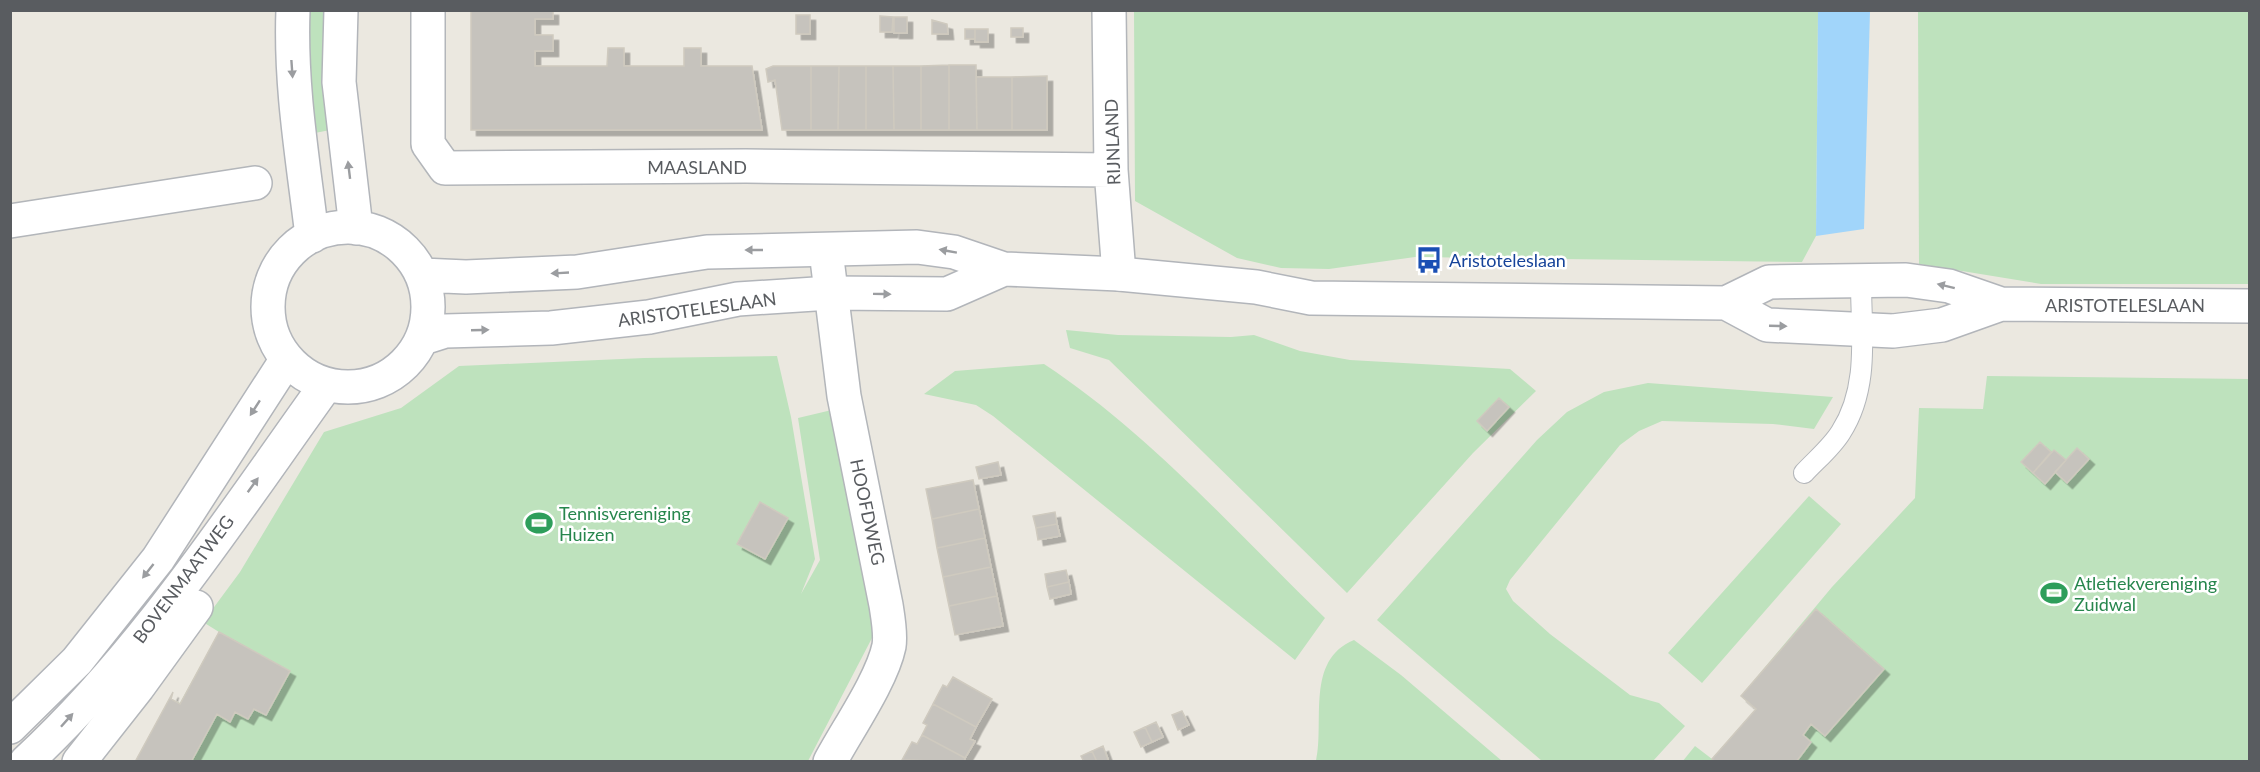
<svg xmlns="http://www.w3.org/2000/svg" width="2260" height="772" font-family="Lato,sans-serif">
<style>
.green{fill:#bee2bd}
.water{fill:#a1d5fa}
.building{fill:#c6c3bd;stroke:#cfcabf;stroke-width:1.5;filter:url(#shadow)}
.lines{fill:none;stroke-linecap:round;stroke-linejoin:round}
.lane-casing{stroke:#b3b6ba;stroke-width:22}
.street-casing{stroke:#b3b6ba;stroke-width:36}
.secondary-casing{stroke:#b2b5ba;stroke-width:36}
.lane{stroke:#fff;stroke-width:20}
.street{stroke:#fff;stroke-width:33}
.secondary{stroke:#fff;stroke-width:33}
.oneway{fill:#9b9da0}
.labels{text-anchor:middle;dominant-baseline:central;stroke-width:5;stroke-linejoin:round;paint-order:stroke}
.street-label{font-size:18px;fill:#595c60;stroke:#fff}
.transit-label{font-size:18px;fill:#164399;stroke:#fff;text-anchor:start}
.leisure-label{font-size:18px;fill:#27864d;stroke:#fff;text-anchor:start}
</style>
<defs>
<filter id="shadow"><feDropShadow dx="5.5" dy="5.5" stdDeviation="0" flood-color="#0004"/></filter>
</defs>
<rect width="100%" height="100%" fill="#ebe8e0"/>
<path class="green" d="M303 11H327L330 130 305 135Z
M1134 11H1818L1816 236 1802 262 1415 257 1329 269 1281 268 1237 258 1135 201Z
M1918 11H2249V284H2041L1919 264Z
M1066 330 1118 335 1231 337 1254 335 1300 351 1350 360 1510 369 1536 391 1473 453 1347 593 1109 360 1070 348Z
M777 356 791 417 815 559 801 594 820 560 798 418 836 409 875 599 872 638 808 761 135 762 173 692 171 699 180 703 219 632 203 622 240 572 324 432 401 408 459 366 644 358Z
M1044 364C1149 433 1235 531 1325 618L1295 660 993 416 976 405 924 394 955 371Z
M1987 376 2249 379V761L1682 762 1695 746 1712 759 1756 709 1741 696 1832 587 1915 498 1919 408 1983 409Z
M1648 383 1833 397 1814 429 1773 424 1662 421 1639 431 1620 445 1510 580 1506 589 1513 601 1550 634 1630 695 1659 703 1685 726 1653 761H1542L1377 620 1537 440 1567 412 1604 392Z
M1809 496 1841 524 1702 683 1668 653Z
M1354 640 1401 675 1502 761H1316C1325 722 1305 660 1354 640Z"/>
<path class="water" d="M1818 11H1870L1864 229 1816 236Z"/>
<path class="building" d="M471 10H553V19H535V35H553V51H535V66H607L608 48H624V66H684V48H701V66H752L762 130H471Z
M796 15H810V34H796Z
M880 16 893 17 892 32H880Z
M894 17H907V33H894Z
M932 20 947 24 948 34H932Z
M1011 28H1023V37H1011Z
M965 29H975V39H965Z
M975 29H988V42H975Z
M949 65H976L977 130H949Z
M949 65V130H921V66Z
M773 66H811V130H782L775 80 768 82 766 69Z
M811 66H839L838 130H811Z
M839 66H866V130H838Z
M866 66H893L894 130H866Z
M893 66H921V130H894Z
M1047 76V130H1012V77Z
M976 77H1012V130H977Z
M1499 398 1509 407 1487 431 1477 421Z
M2040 442 2051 452 2033 473 2021 462Z
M2077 448 2089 459 2067 483 2055 472Z
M2054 450 2066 460 2045 484 2033 473Z
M998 462 1001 475 979 479 976 467Z
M973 480 979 509 932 519 926 489Z
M760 502 788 518 765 559 737 544Z
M979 509 985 538 937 548 932 519Z
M1055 512 1057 524 1036 528 1033 516Z
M1057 524 1060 536 1038 540 1036 528Z
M985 538 991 567 943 577 937 548Z
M991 567 997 596 949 606 943 577Z
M1066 570 1069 582 1047 587 1045 574Z
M1069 582 1071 594 1050 599 1047 587Z
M997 596 1003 626 955 635 949 606Z
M1816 609 1884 669 1825 736 1811 724 1803 735 1811 742 1796 762H1715L1712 759 1756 709 1741 696Z
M219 632 290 671 266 715 254 709 248 719 235 712 230 722 217 714 191 762H135L173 692 171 699 180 704Z
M953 677 992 699 976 727 933 704 943 685 947 687Z
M933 704 976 727 970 739 975 741 965 758 922 735 927 725 923 723Z
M1182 711 1189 725 1178 730 1172 715Z
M1156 722 1163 737 1152 742 1145 727Z
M1145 727 1152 742 1141 747 1134 732Z
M922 735 965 758 964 762 902 760 912 742 917 744Z
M1103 746 1109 762H1097L1092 751Z
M1092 751 1097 762H1084L1081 756Z"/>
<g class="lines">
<defs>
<path id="lane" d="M1804 473C1816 460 1832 447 1841 432 1870 387 1861 332 1861 282"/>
<path id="street" d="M428 10V144L445 168 746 166 1111 170
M1109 10 1111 170 1119 274
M10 221 255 183
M826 251 844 396 886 605C888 618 891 633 889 646 882 680 847 730 830 762
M79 762 138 687 196 607"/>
<path id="secondary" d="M293 10C290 87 303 160 312 236
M341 10 339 82 356 228
M268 307a80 80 0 1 1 160 0a80 80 0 1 1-160 0Z
M422 275 466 277 577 272 707 252 917 247 954 252 1004 269 1119 274 1256 287 1311 298 1726 303 1769 282 1906 280 1949 286 2001 304 2250 306
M1726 303 1767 325 1893 331 1942 325 2001 304
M423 338 445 331 551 328 649 317 738 299 830 293 947 294 1004 269
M10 727 77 661 158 559 287 359
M26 762C144 653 233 514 326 385"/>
</defs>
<use href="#lane" class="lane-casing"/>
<use href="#street" class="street-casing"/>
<use href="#secondary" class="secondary-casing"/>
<use href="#lane" class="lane"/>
<use href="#street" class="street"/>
<use href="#secondary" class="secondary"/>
</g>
<defs><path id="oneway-solid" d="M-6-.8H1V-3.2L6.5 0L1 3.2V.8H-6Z" transform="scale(1.5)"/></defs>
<g class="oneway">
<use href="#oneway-solid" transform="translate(292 69) rotate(86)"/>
<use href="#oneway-solid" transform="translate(349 170) rotate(-97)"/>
<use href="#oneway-solid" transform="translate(754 250) rotate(-180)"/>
<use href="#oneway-solid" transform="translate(948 251) rotate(-170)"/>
<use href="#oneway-solid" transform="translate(560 273) rotate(177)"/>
<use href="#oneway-solid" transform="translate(1946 286) rotate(-166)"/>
<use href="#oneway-solid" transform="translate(882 294) rotate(1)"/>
<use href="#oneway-solid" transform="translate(1778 326) rotate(2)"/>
<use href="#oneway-solid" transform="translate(480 330) rotate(-2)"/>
<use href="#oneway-solid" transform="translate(255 408) rotate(123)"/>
<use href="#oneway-solid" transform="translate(253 485) rotate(-54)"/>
<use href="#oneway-solid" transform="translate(148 571) rotate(128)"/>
<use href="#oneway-solid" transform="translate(67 720) rotate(-48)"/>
</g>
<defs>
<symbol id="bus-bare" viewBox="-9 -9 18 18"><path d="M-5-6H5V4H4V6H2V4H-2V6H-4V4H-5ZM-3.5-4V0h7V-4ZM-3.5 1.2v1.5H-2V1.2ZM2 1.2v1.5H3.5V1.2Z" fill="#1a4fb4" stroke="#fff" stroke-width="2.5" paint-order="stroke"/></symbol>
<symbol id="stadium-bare" viewBox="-9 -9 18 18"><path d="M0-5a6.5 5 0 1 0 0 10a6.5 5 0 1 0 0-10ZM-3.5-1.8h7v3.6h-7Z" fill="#2e9e5b" stroke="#fff" stroke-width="2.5" paint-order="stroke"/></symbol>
</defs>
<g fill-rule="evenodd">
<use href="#bus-bare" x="1410" y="241" width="38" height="38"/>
<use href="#stadium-bare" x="520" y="504" width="38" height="38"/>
<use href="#stadium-bare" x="2035" y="574" width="38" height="38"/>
</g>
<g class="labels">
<g class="street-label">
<text transform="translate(1112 142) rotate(-92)">RIJNLAND</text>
<text x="697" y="167">MAASLAND</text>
<text x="2125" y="305">ARISTOTELESLAAN</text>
<text transform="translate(697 309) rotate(-8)">ARISTOTELESLAAN</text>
<text transform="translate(868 512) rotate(78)">HOOFDWEG</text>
<text transform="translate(183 579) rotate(-53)">BOVENMAATWEG</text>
</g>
<g class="transit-label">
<text x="1449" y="260">Aristoteleslaan</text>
</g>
<g class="leisure-label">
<text x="559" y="513">Tennisvereniging<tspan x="559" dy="21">Huizen</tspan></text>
<text x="2074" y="583">Atletiekvereniging<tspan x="2074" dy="21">Zuidwal</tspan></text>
</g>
</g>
<rect width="2260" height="772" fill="none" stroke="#595c60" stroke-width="24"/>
</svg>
